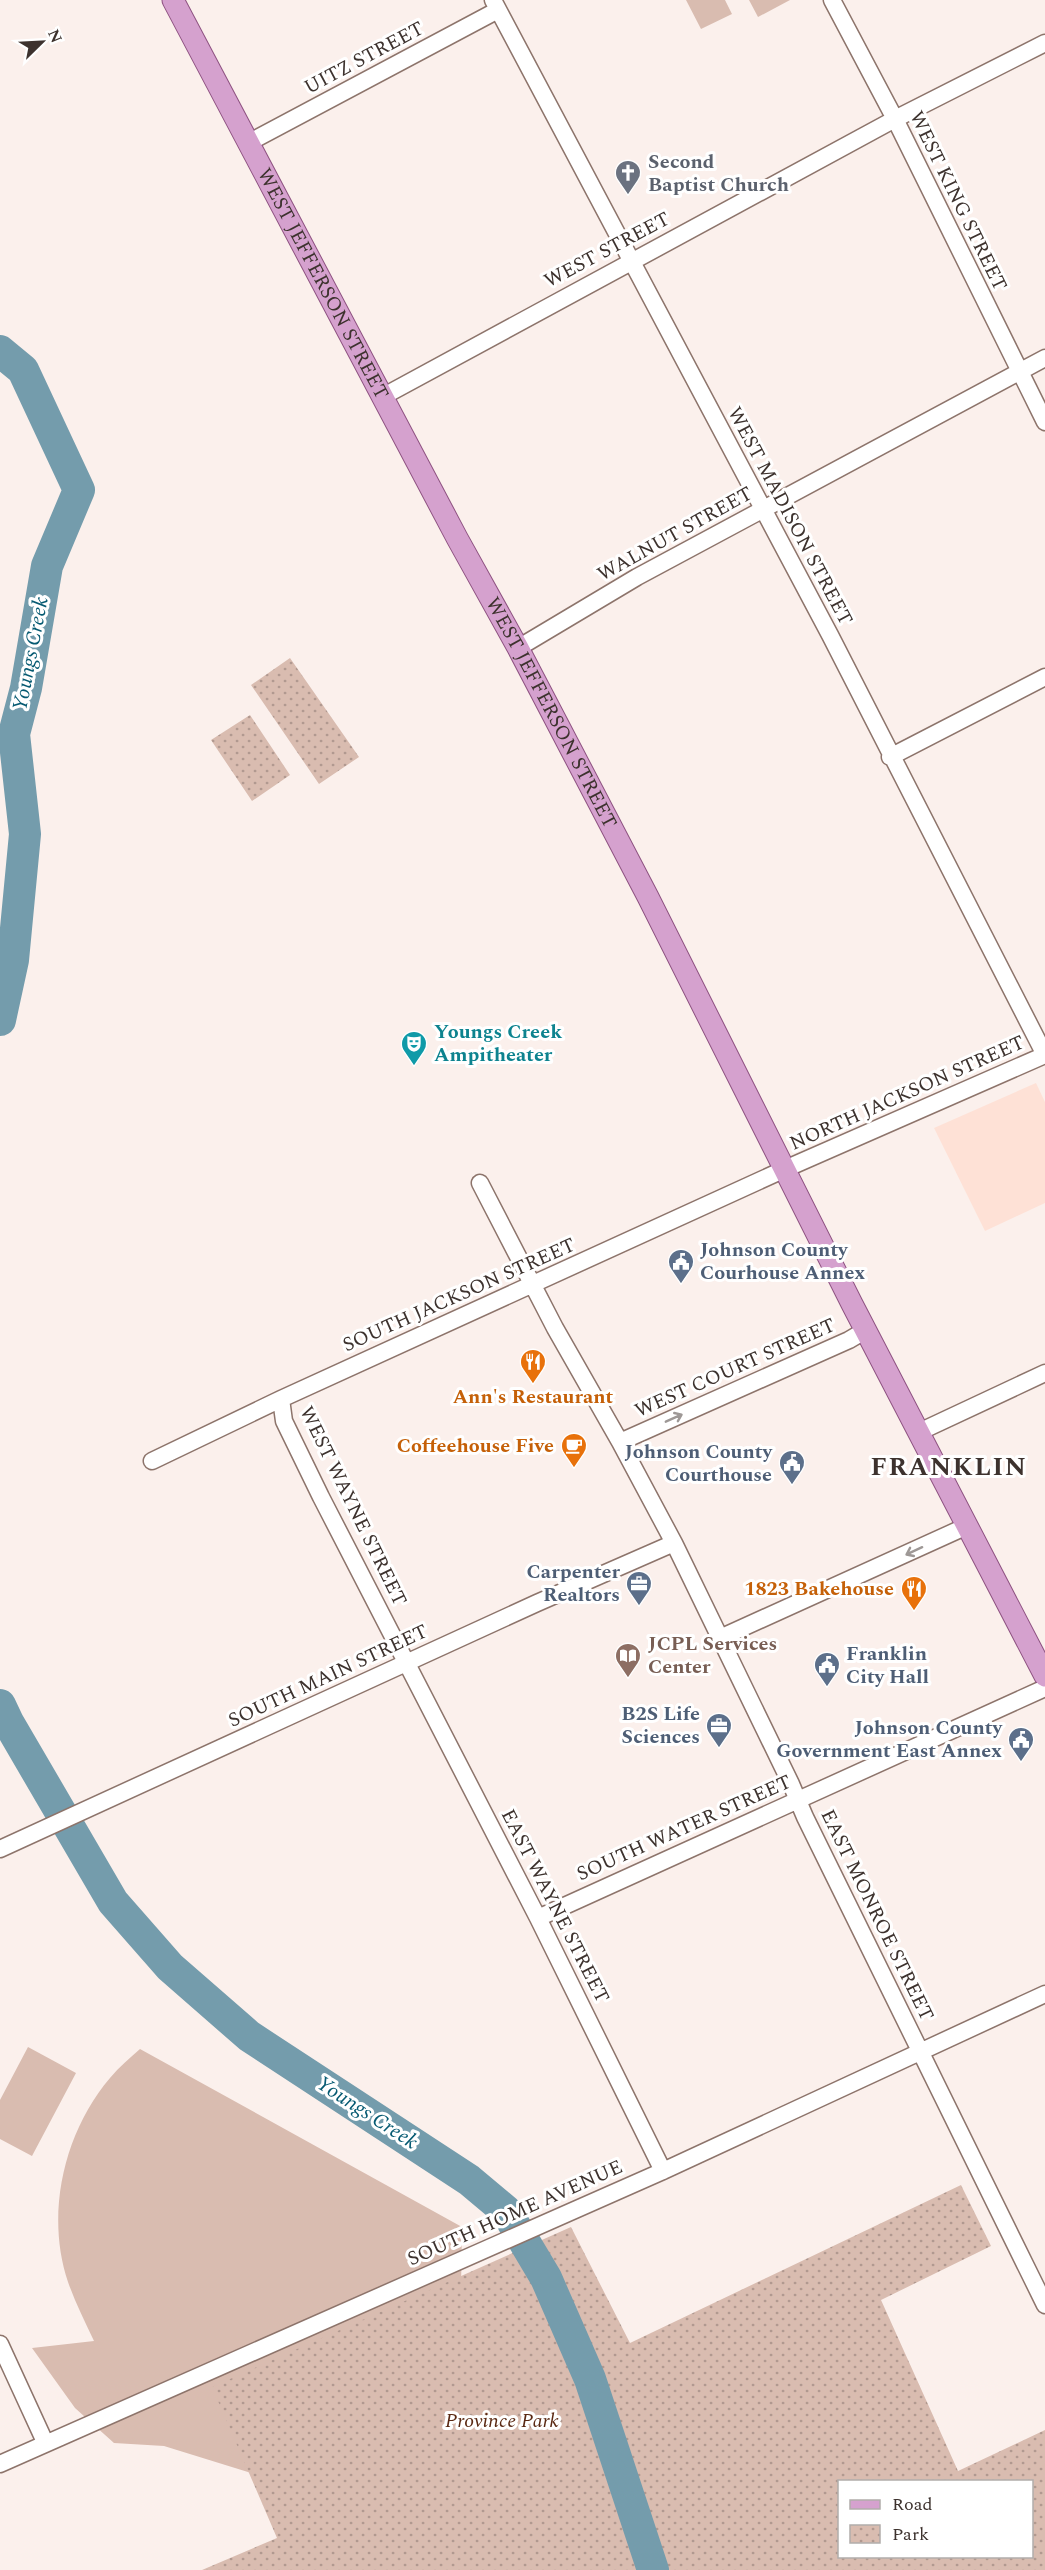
<svg xmlns="http://www.w3.org/2000/svg" width="1045" height="2570" font-family="Spectral,serif">
<style>
.built{fill:#fee1d6}
.grass{fill:#d9bcb0}
.park{fill:url(#park-dots);fill-rule:evenodd}
.lines{fill:none;stroke-linecap:round;stroke-linejoin:round}
.river{stroke:#749cac;stroke-width:32}
.minor-casing{stroke:#8d746b;stroke-width:19}
.major-casing{stroke:#8e5281;stroke-width:23}
.minor{stroke:#fff;stroke-width:16}
.major{stroke:#d5a1ce;stroke-width:21}
.oneway{stroke:#9e9896}
.labels{text-anchor:middle;dominant-baseline:central;stroke-width:6;stroke-linejoin:round;paint-order:stroke}
.street-label{font-size:20px;fill:#3d322e;stroke:#fff}
.worship-label{font-size:20px;font-weight:bold;fill:#5b616d;stroke:#fff;text-anchor:start}
.culture-label{font-size:20px;font-weight:bold;fill:#0d838f;stroke:#fff;text-anchor:start}
.service-label{font-size:20px;font-weight:bold;fill:#4e5e75;stroke:#fff;text-anchor:end}
.food-label{font-size:20px;font-weight:bold;fill:#c56008;stroke:#fff;text-anchor:end}
.education-label{font-size:20px;font-weight:bold;fill:#785e54;stroke:#fff;text-anchor:start}
.park-label{font-size:20px;font-style:italic;fill:#592812;stroke:#fff}
.water-label{font-size:21px;font-style:italic;fill:#065a72;stroke:#fff}
.district-label{font-size:26px;font-weight:bold;letter-spacing:1.5px;fill:#3d322e;stroke:#fff}
</style>
<defs>
<pattern id="park-dots" width="8" height="8" patternUnits="userSpaceOnUse" patternTransform="scale(1.5)"><rect width="8" height="8" fill="#d9bcb0"/><path d="M2 2h.1M6 6h.1" fill="none" stroke="#b19990" stroke-width="1.8" stroke-linecap="round"/></pattern>
</defs>
<rect width="100%" height="100%" fill="#fbf0ec"/>
<path class="built" d="M1036 1083 1045 1102V1203L985 1231 934 1128Z"/>
<path class="grass" d="M686 0H725L732 14 701 29Z
M749 0H790L758 17Z
M28 2047 76 2073 32 2156 0 2139V2100Z
M140 2049 462 2227 459 2413 280 2482 164 2446 114 2443 75 2408 32 2348 94 2341C85 2322 75 2302 68 2282 45 2214 64 2132 110 2078 119 2067 130 2058 140 2049Z"/>
<path class="park" d="M290 658 359 757 319 784 251 685Z
M250 715 290 775 252 801 211 740Z
M961 2185 991 2246 881 2300 958 2471 1045 2430V2570H202L277 2538 212 2387 571 2227 630 2343ZM840 2482H1032V2556H840Z"/>
<g class="lines">
<path class="river" d="M0 351 23 370 79 490 47 566 26 688 14 734 25 834 13 960 0 1020
M0 1705 8 1722 113 1902 170 1967 249 2036 469 2180 506 2211 546 2278 590 2379 653 2570"/>
<defs>
<path id="minor" d="M493 0 830 635 1045 1055
M832 0 895 119 1045 422
M248 143 498 10
M382 397 895 119 1045 43
M518 648 637 577 1045 358
M890 757 1045 677
M480 1183 555 1328 620 1442 674 1543 791 1784 805 1817 1045 2305
M281 1399 284 1421 321 1497 538 1918 663 2171
M919 1432 1045 1373
M620 1442 849 1340 866 1330
M152 1461 281 1399 785 1169 1045 1055
M720 1638 967 1526
M0 1849 537 1603 674 1543
M538 1918 1045 1688
M0 2344 45 2442
M0 2464 663 2171 1045 1994"/>
<g id="major">
<path id="s1" d="M173 0 457 538 518 648 648 897 852 1304 1045 1676"/>
</g>
</defs>
<use href="#minor" class="minor-casing"/>
<use href="#major" class="major-casing"/>
<use href="#minor" class="minor"/>
<use href="#major" class="major"/>
</g>
<defs><path id="oneway-shaft" d="M-6 0H5M1.5-3L5.5 0L1.5 3" fill="none" stroke-width="1.6" stroke-linecap="round" stroke-linejoin="round" transform="scale(1.5)"/></defs>
<g class="oneway">
<use href="#oneway-shaft" transform="translate(674 1418) rotate(-24)"/>
<use href="#oneway-shaft" transform="translate(914 1551) rotate(155)"/>
</g>
<defs>
<symbol id="church-pin" viewBox="-11 -11 22 30"><path d="M0 17L-7.5 6A9.5 9.5 0 1 1 7.5 6Z" fill="#6b7280" stroke="#fff"/><path d="M-1.2-6h2.4v3.5h3.3v2.4h-3.3V6h-2.4V-.1h-3.3v-2.4h3.3Z" fill="#fff"/></symbol>
<symbol id="theatre-pin" viewBox="-11 -11 22 30"><path d="M0 17L-7.5 6A9.5 9.5 0 1 1 7.5 6Z" fill="#0f9aa8" stroke="#fff"/><path d="M-5-5.5Q0-4 5-5.5V0Q5 5 0 6Q-5 5-5 0ZM-3.3-2.5H-1v1.5H-3.3ZM1-2.5H3.3v1.5H1ZM-2.8 1Q0 5.5 2.8 1Z" fill="#fff"/></symbol>
<symbol id="civic-pin" viewBox="-11 -11 22 30"><path d="M0 17L-7.5 6A9.5 9.5 0 1 1 7.5 6Z" fill="#5c6f8a" stroke="#fff"/><path d="M-.6-6.5H3V-4.5H.6V-3L4-1V1h2V6H-6V1h2V-1L-.6-3ZM-1.2 2.5V6h2.4V2.5Z" fill="#fff"/></symbol>
<symbol id="restaurant-pin" viewBox="-11 -11 22 30"><path d="M0 17L-7.5 6A9.5 9.5 0 1 1 7.5 6Z" fill="#e8710a" stroke="#fff"/><path d="M-5-6h1v4h1v-4h1v4h1v-4h1v5L-1.5 .5V6h-2V.5L-5-1ZM5-6V6H3V1.5H1.5Q1.5-4 5-6Z" fill="#fff"/></symbol>
<symbol id="cafe-pin" viewBox="-11 -11 22 30"><path d="M0 17L-7.5 6A9.5 9.5 0 1 1 7.5 6Z" fill="#e8710a" stroke="#fff"/><path d="M-5.5-4.5H6V0H3Q3 3.5 0 3.5H-2.5Q-5.5 3.5-5.5 0ZM3-3.2v2h1.7v-2ZM-6 4.5H4V6H-6Z" fill="#fff"/></symbol>
<symbol id="office-pin" viewBox="-11 -11 22 30"><path d="M0 17L-7.5 6A9.5 9.5 0 1 1 7.5 6Z" fill="#5c6f8a" stroke="#fff"/><path d="M-6-3h4V-5.5h4V-3h4V5H-6ZM-1-4.5V-3h2v-1.5ZM-6 0V1H6V0Z" fill="#fff"/></symbol>
<symbol id="library-pin" viewBox="-11 -11 22 30"><path d="M0 17L-7.5 6A9.5 9.5 0 1 1 7.5 6Z" fill="#8d6e63" stroke="#fff"/><path d="M-6-4Q-3-5.5-.7-3.5V5Q-3 3-6 4ZM6-4Q3-5.5 .7-3.5V5Q3 3 6 4Z" fill="#fff"/></symbol>
</defs>
<g fill-rule="evenodd">
<use href="#church-pin" x="613" y="158" width="30" height="40"/>
<use href="#theatre-pin" x="399" y="1029" width="30" height="40"/>
<use href="#civic-pin" x="666" y="1247" width="30" height="40"/>
<use href="#restaurant-pin" x="518" y="1347" width="30" height="40"/>
<use href="#cafe-pin" x="559" y="1431" width="30" height="40"/>
<use href="#civic-pin" x="777" y="1448" width="30" height="40"/>
<use href="#office-pin" x="624" y="1569" width="30" height="40"/>
<use href="#restaurant-pin" x="899" y="1574" width="30" height="40"/>
<use href="#library-pin" x="613" y="1641" width="30" height="40"/>
<use href="#civic-pin" x="812" y="1650" width="30" height="40"/>
<use href="#office-pin" x="704" y="1711" width="30" height="40"/>
<use href="#civic-pin" x="1006" y="1725" width="30" height="40"/>
</g>
<g class="labels">
<g class="street-label">
<text transform="translate(364 58) rotate(-28)">UITZ STREET</text>
<text transform="translate(958 201) rotate(64)">WEST KING STREET</text>
<text transform="translate(607 250) rotate(-28)">WEST STREET</text>
<text stroke="none"><textPath href="#s1" startOffset="321">WEST JEFFERSON STREET</textPath></text>
<text transform="translate(790 516) rotate(62)">WEST MADISON STREET</text>
<text transform="translate(675 534) rotate(-29)">WALNUT STREET</text>
<text stroke="none"><textPath href="#s1" startOffset="807">WEST JEFFERSON STREET</textPath></text>
<text transform="translate(907 1093) rotate(-24)">NORTH JACKSON STREET</text>
<text transform="translate(459 1295) rotate(-24)">SOUTH JACKSON STREET</text>
<text transform="translate(735 1368) rotate(-24)">WEST COURT STREET</text>
<text transform="translate(353 1506) rotate(64)">WEST WAYNE STREET</text>
<text transform="translate(328 1676) rotate(-25)">SOUTH MAIN STREET</text>
<text transform="translate(684 1828) rotate(-24)">SOUTH WATER STREET</text>
<text transform="translate(555 1906) rotate(63)">EAST WAYNE STREET</text>
<text transform="translate(877 1915) rotate(64)">EAST MONROE STREET</text>
<text transform="translate(515 2213) rotate(-24)">SOUTH HOME AVENUE</text>
</g>
<g class="worship-label">
<text x="648" y="162">Second<tspan x="648" dy="23">Baptist Church</tspan></text>
</g>
<g class="culture-label">
<text x="434" y="1032">Youngs Creek<tspan x="434" dy="23">Ampitheater</tspan></text>
</g>
<g class="service-label">
<text x="700" y="1250" text-anchor="start">Johnson County<tspan x="700" dy="23">Courhouse Annex</tspan></text>
<text x="772" y="1452">Johnson County<tspan x="772" dy="23">Courthouse</tspan></text>
<text x="620" y="1572">Carpenter<tspan x="620" dy="23">Realtors</tspan></text>
<text x="846" y="1654" text-anchor="start">Franklin<tspan x="846" dy="23">City Hall</tspan></text>
<text x="700" y="1714">B2S Life<tspan x="700" dy="23">Sciences</tspan></text>
<text x="1002" y="1728">Johnson County<tspan x="1002" dy="23">Government East Annex</tspan></text>
</g>
<g class="food-label">
<text x="533" y="1397" text-anchor="middle">Ann's Restaurant</text>
<text x="554" y="1446">Coffeehouse Five</text>
<text x="894" y="1589">1823 Bakehouse</text>
</g>
<g class="education-label">
<text x="648" y="1644">JCPL Services<tspan x="648" dy="23">Center</tspan></text>
</g>
<g class="park-label">
<text x="502" y="2421">Province Park</text>
</g>
<g class="water-label">
<text transform="translate(31 654) rotate(-79)">Youngs Creek</text>
<text transform="translate(367 2113) rotate(33)">Youngs Creek</text>
</g>
<g class="district-label">
<text x="949" y="1467">FRANKLIN</text>
</g>
</g>
<rect x="838" y="2480" width="195" height="78" fill="#ffffff" stroke="#b1adab" stroke-width="1.5"/>
<rect x="850" y="2500" width="30" height="9" fill="#d5a1ce" stroke="#b1adab" stroke-width="1.5"/>
<text x="892" y="2510" font-size="18" fill="#3d322e">Road</text>
<rect x="850" y="2525" width="30" height="18" fill="url(#park-dots)" stroke="#b1adab" stroke-width="1.5"/>
<text x="892" y="2540" font-size="18" fill="#3d322e">Park</text>
<g transform="translate(42 42) rotate(66)" stroke="#ffffff" stroke-width="4.5" paint-order="stroke">
<path d="M0-4.5L10 22L0 15L-10 22Z" fill="#3d322e"/>
<text y="-9" font-size="16" font-weight="bold" text-anchor="middle" fill="#3d322e">N</text>
</g>
</svg>
